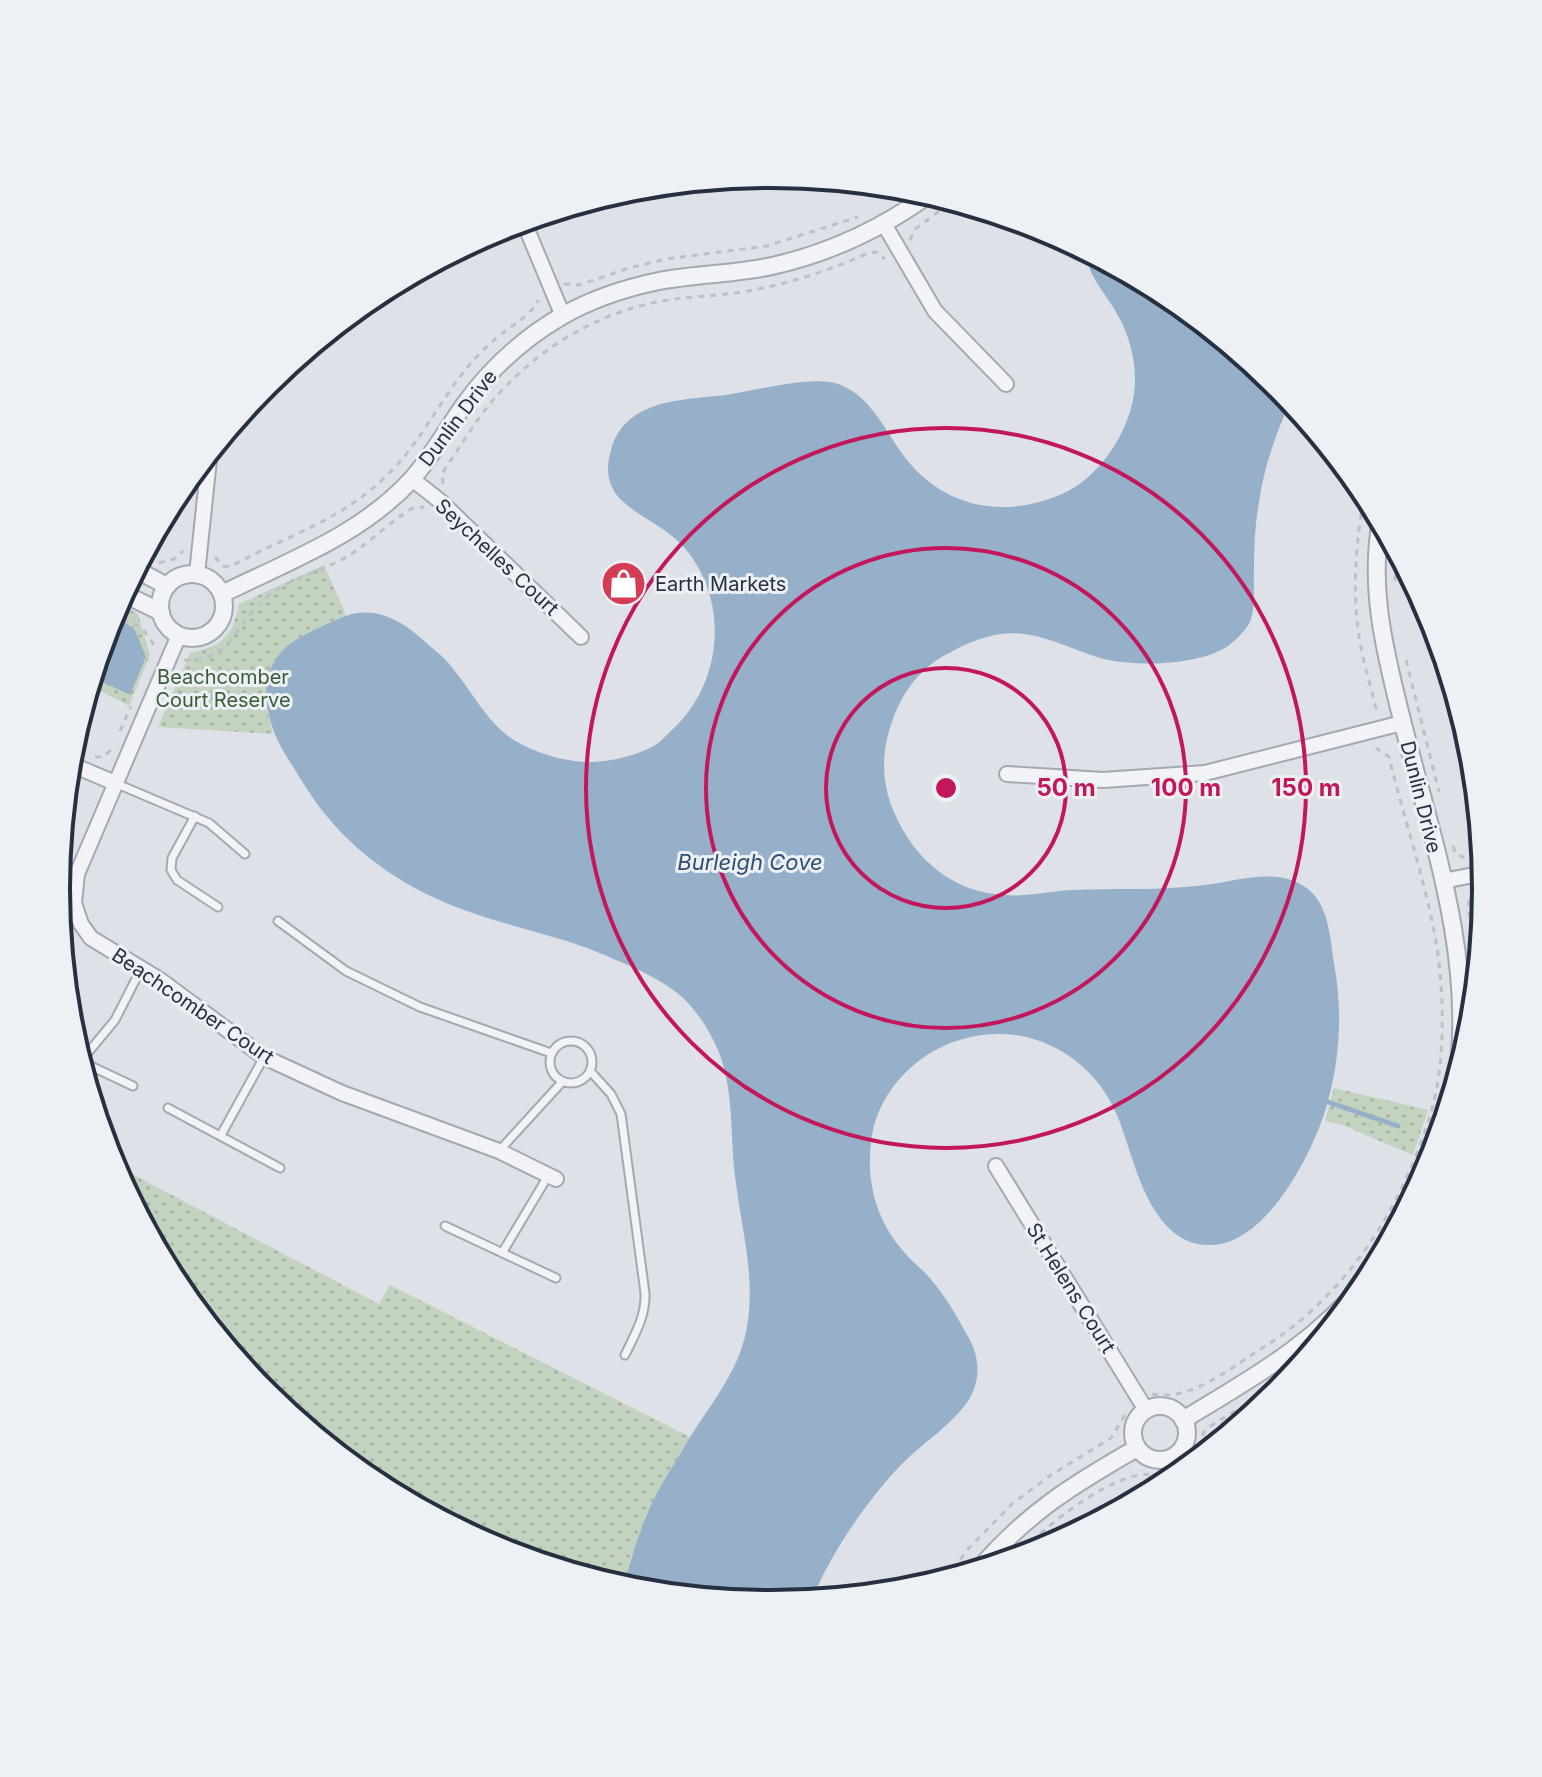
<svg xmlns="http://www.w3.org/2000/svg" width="1542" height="1777" font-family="Inter,sans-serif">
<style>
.park{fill:url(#park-dots)}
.water{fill:#97b0ca}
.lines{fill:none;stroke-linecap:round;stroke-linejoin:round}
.stream{stroke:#97b0ca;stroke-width:5}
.service-casing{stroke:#a3a9b2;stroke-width:11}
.minor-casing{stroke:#a3a9b2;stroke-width:18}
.tertiary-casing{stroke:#a3a9b2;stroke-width:20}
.path{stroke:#bcc0c7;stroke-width:3;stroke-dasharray:6 6;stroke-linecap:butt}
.service{stroke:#f1f3f6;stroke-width:7}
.minor{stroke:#f1f3f6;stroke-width:14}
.tertiary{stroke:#f1f3f6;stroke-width:16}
.ring{fill:none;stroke:#c2185b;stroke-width:4}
.labels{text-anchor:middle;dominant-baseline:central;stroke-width:6;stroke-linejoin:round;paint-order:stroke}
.street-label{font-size:20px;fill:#263040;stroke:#edf1f6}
.poi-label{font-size:20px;fill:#263040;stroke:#edf1f6;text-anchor:start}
.park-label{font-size:20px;fill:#3b5c33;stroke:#edf1f6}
.water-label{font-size:22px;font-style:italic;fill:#2f4e76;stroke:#edf1f6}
.rim{fill:none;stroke:#263040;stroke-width:4}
.centre{fill:#c2185b;stroke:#edf1f6;stroke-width:4}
.ring-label{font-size:24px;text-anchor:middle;font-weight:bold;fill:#c2185b;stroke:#edf1f6;stroke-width:6;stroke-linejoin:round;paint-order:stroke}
</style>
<defs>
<pattern id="park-dots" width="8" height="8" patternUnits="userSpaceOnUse" patternTransform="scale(2)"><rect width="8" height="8" fill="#c4d3bf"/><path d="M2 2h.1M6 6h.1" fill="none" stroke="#a8b5a5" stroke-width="1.8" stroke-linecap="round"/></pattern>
</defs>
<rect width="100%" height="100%" fill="#dee2e8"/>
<path class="park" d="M324 565 346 615 284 649 273 667 265 703 273 734 158 727 190 653C223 645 232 638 239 604Z
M117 603 138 614 150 655 129 706 89 685 111 614Z
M1334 1088 1428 1110 1413 1155 1342 1125 1325 1121Z
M111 1163 379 1304 390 1285 690 1437 646 1515 623 1587 497 1549 373 1483 265 1394 176 1285Z"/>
<path class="water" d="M1085 250 1169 294 1277 383 1291 400C1276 433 1264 467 1259 502 1255 524 1254 547 1254 569 1253 585 1256 607 1250 622 1247 628 1238 638 1233 642 1206 666 1138 667 1104 659 1070 650 1037 629 1001 634 985 636 965 644 951 652 925 665 909 683 897 709 882 743 879 777 894 812 914 859 952 892 1004 895 1027 897 1049 891 1071 890 1117 888 1158 891 1205 885 1239 881 1278 866 1308 889 1329 906 1330 937 1334 963 1343 1011 1340 1061 1326 1108 1312 1154 1267 1243 1212 1245 1193 1246 1177 1238 1165 1224 1138 1192 1132 1152 1117 1115 1099 1072 1061 1042 1016 1035 986 1031 953 1038 927 1055 897 1075 875 1106 871 1142 866 1183 877 1222 905 1253 913 1263 925 1271 933 1282 944 1295 954 1311 962 1326 969 1338 976 1349 977 1363 979 1375 975 1391 968 1401 951 1426 921 1444 900 1466 865 1503 832 1552 812 1599L771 1603 623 1587C630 1565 636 1541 645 1519 655 1493 672 1468 686 1444 708 1407 737 1375 746 1332 757 1279 741 1228 735 1176 730 1135 734 1088 718 1050 709 1029 694 1006 676 992 653 974 614 959 587 948 546 933 504 925 464 910 411 891 360 858 325 814 310 796 298 774 285 754 267 724 254 679 284 649 297 637 318 628 334 621 369 603 396 616 423 640 434 650 446 658 454 670 472 692 485 718 508 736 526 749 552 758 574 761 599 765 636 757 657 744 660 742 675 727 678 724 725 675 728 594 681 544 662 524 627 512 614 491 606 478 607 464 611 450 624 402 676 400 717 396 750 393 815 372 843 386 870 398 883 426 899 449 937 506 1000 521 1062 494 1099 478 1128 434 1134 394 1138 367 1130 335 1116 312 1104 291 1087 275 1085 250Z
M112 612 135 630 146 657 130 695 92 677Z"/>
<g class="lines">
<path class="stream" d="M175 695 265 701
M1328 1102 1398 1126"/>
<defs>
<path id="service" d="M115 783 209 823 245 854
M195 816 172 858 171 870 177 880 218 907
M278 921 346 971 420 1007 551 1053
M550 1062a21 21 0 1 1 42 0a21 21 0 1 1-42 0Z
M80 1061 133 1086
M81 1061 115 1020 141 969
M590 1071 611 1094 621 1114 645 1293C646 1316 635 1334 625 1355
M168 1108 280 1168
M221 1135 264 1057
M499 1151 562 1082
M445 1226 556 1278
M502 1253 548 1176"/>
<path id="minor" d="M523 220 563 316
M884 224 935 311 1006 384
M412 479 440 501 581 637
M197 574 210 450
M179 635 77 874 74 903 81 924 91 938 160 980 264 1057 342 1093 499 1151 556 1179
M68 763 115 783
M1007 774 1103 780 1205 773 1402 723
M1443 881 1484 873
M59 916 76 911
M996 1166 1146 1410
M1174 1456 1183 1471"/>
<path id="tertiary" d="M1381 520C1369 586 1384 648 1400 712 1429 831 1474 950 1458 1074
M135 569 167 586
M160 606a32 32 0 1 1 64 0a32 32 0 1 1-64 0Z
M122 593 161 612
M222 594C289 561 361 535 412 479 432 456 447 429 464 405 490 369 524 338 562 316 592 299 625 288 659 281 696 274 735 274 772 266 830 253 883 228 931 193
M1133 1433a27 27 0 1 1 54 0a27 27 0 1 1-54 0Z
M1183 1420C1257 1375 1313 1345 1370 1277
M979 1569C1028 1512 1074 1484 1137 1448"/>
</defs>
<use href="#service" class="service-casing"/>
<use href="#minor" class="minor-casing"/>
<use href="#tertiary" class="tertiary-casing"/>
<path class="path" d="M910 240 914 230 954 200
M564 284 579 285 629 268 666 259 767 246 858 217
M443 484 442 475 446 467C465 440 481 411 504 388 548 342 605 310 668 300 694 296 721 296 747 291 790 284 829 270 869 253L876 252 885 259
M1365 490C1357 536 1352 582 1358 629 1361 656 1370 682 1376 709L1374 714
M215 557 223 566 230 567C292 532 344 522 396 466 425 434 444 394 472 362 480 353 489 344 499 336 512 324 531 317 538 300
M159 563 174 559 183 551
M1395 581 1397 550
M112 613 142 628 157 649
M184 660C228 662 235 628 260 603 283 579 320 573 348 556 371 542 390 521 413 508L424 507
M1406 660 1439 792
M120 731 131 706
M95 757H103L112 749
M1453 846 1456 854 1470 860
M1478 965 1468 907 1469 901 1479 890
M1152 1394C1193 1402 1234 1365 1267 1345 1350 1292 1407 1200 1433 1105 1446 1055 1444 986 1435 936 1424 878 1405 821 1391 765L1389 757 1376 748
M1194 1458 1204 1432 1209 1427 1290 1377
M1014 1558C1043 1529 1126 1455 1169 1479
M946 1579 969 1548 1012 1504 1051 1475 1111 1438 1128 1410"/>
<use href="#service" class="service"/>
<use href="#minor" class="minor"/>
<use href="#tertiary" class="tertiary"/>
</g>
<g class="ring">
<circle cx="946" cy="788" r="120"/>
<circle cx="946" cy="788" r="240"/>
<circle cx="946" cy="788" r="360"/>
</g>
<defs>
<symbol id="shop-disc" viewBox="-11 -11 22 22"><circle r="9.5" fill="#d43c53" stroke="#edf1f6"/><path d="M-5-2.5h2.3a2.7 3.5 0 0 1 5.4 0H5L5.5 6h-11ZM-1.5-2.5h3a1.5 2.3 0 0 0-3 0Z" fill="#fff"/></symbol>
</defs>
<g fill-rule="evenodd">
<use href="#shop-disc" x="598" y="558" width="51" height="51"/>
</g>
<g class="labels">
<g class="street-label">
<text transform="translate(458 418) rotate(-53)">Dunlin Drive</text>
<text transform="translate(497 557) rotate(43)">Seychelles Court</text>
<text transform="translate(1421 797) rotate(76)">Dunlin Drive</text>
<text transform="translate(193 1006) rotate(34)">Beachcomber Court</text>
<text transform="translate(1071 1288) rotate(58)">St Helens Court</text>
</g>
<g class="poi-label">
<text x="655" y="584">Earth Markets</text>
</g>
<g class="park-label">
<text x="223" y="677">Beachcomber<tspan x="223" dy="23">Court Reserve</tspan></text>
</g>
<g class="water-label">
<text x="750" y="862">Burleigh Cove</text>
</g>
</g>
<path d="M0 0H1542V1777H0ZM70 889a701 701 0 1 1 1402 0a701 701 0 1 1-1402 0Z" fill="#edf1f6" fill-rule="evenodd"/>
<path class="rim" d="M70 889a701 701 0 1 1 1402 0a701 701 0 1 1-1402 0Z"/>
<circle cx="946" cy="788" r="12" class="centre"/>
<g class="ring-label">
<text x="1066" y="796">50 m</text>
<text x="1186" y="796">100 m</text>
<text x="1306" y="796">150 m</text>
</g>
</svg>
